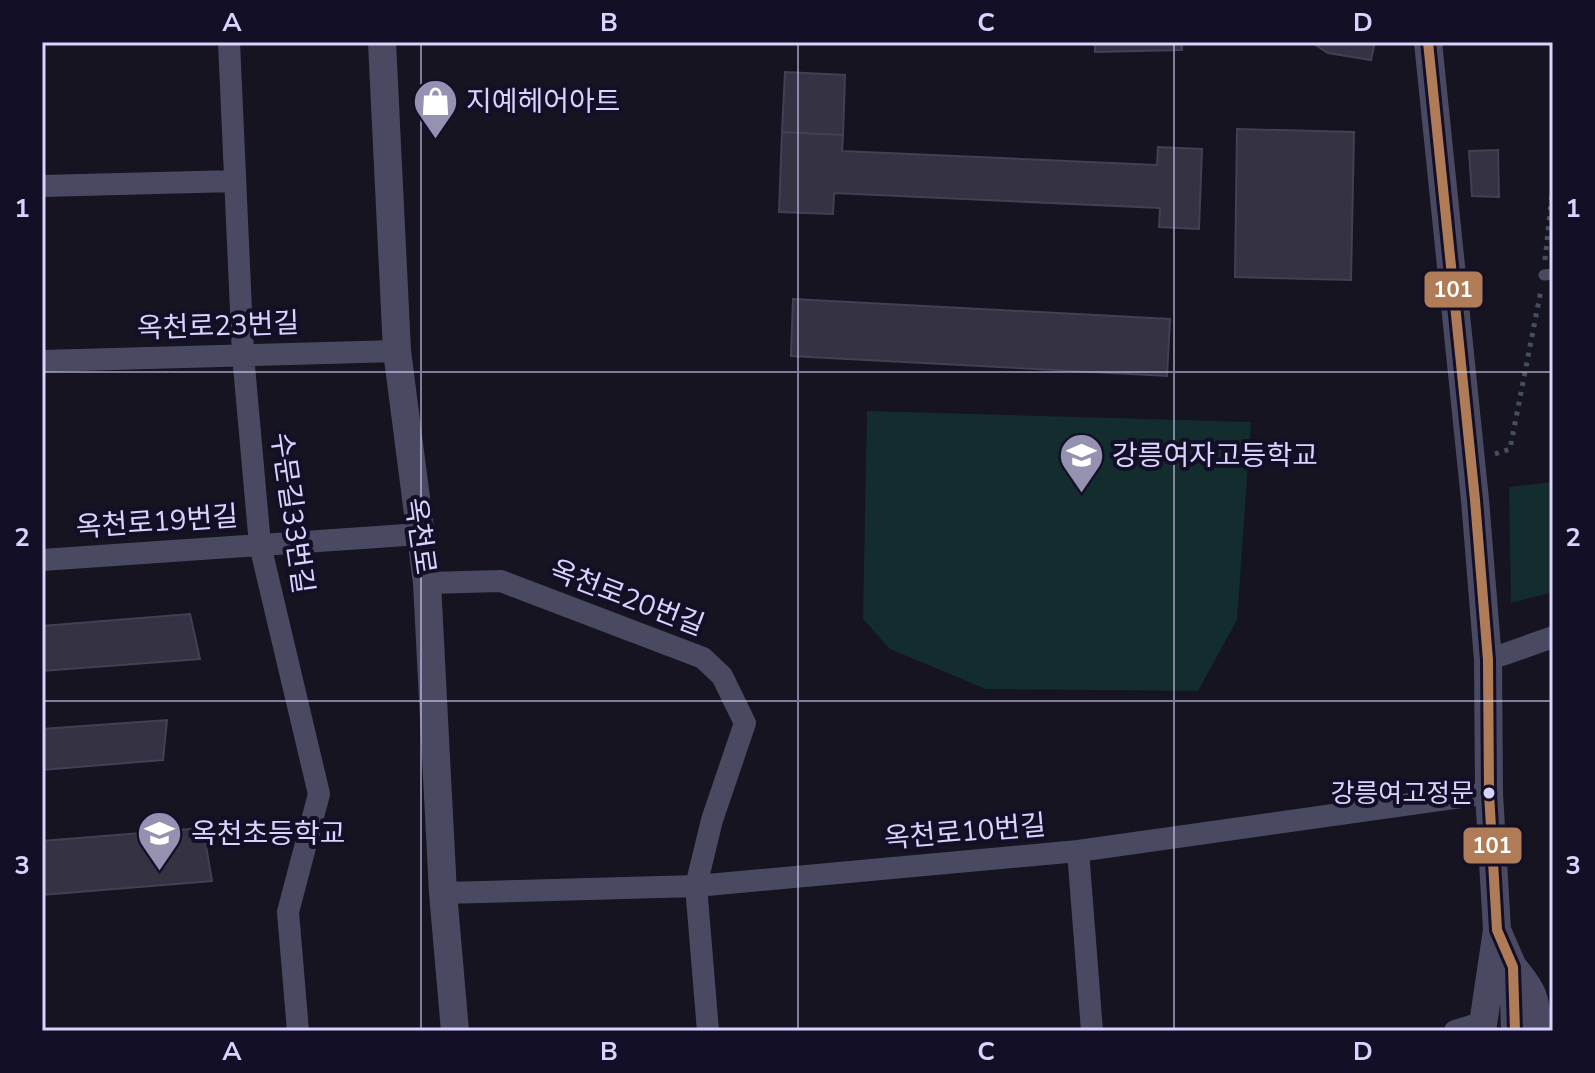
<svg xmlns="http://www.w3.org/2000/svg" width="1595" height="1073" font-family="'Nunito Sans','Noto Sans KR',sans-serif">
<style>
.green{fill:#132c2d}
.building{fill:#343243;stroke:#433f54;stroke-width:2}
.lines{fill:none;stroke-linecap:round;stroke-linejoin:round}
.path{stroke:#44505f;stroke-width:5;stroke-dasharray:4 6;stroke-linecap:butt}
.service{stroke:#4a4962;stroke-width:11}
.minor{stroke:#4a4962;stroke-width:22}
.tertiary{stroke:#4a4962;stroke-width:28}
.bus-1-casing{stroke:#130f26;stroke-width:16}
.bus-1{stroke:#b07c57;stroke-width:10}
.grid{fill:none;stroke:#d9d4ff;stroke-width:2;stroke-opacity:0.55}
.bus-dot{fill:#d9d4ff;stroke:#130f26;stroke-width:3}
.labels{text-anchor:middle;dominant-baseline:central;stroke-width:8;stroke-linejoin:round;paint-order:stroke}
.bus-label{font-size:26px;fill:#d9d4ff;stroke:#130f26;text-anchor:end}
.poi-label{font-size:28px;fill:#d9d4ff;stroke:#130f26;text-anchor:start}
.street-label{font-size:28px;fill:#d9d4ff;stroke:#130f26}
.line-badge{stroke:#130f26;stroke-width:3}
.badge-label{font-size:22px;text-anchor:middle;font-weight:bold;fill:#fff}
.neatline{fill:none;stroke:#d9d4ff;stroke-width:3}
.grid-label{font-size:26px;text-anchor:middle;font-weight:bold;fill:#d9d4ff}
</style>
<rect width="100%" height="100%" fill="#161421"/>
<path class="green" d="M867 411 1251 422 1237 620 1198 691 986 689 890 649 863 619Z
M1553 482V592L1511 603 1509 487Z"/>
<path class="building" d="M1095 42H1182V50L1095 52Z
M1311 42H1375L1371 60 1328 53Z
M785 72 845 75 843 135 782 132Z
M1237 129 1354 132 1351 280 1235 277Z
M782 132 843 135 842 151 1157 165 1158 147 1202 149 1199 229 1159 227 1160 208 834 193 833 214 779 212Z
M1498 150 1499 197 1472 196 1469 151Z
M793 299 1170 319 1167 376 791 356Z
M190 614 200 659 42 671V626Z
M167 720 163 760 42 770V729Z
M203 828 212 881 42 895V841Z"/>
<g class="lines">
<path class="path" d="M1545 260 1553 184
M1495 454 1510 449 1541 290"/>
<path class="service" d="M1544 275 1553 274"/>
<path class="minor" d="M229 42 243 355 260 545 319 794 288 912 298 1031
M42 186 235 181
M42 361 397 351
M42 560 420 534
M427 583 501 581 703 658 722 676 745 723 712 820 696 886 708 1031
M1488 660 1553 637
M1078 851 1092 1031
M443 893 696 886 1078 851 1489 793
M1455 1031 1481 1023"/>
<path class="tertiary" d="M382 42 397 351 427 583 443 893 455 1031
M1428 42 1475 500 1488 660 1489 793 1497 930 1482 1031
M1497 930 1513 967 1515 1031
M1513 967C1535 993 1535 997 1538 1031"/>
<defs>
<path id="bus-1" d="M1428 42 1475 500 1488 660 1489 793 1497 930 1513 967 1515 1031"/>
</defs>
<use href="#bus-1" class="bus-1-casing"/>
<use href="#bus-1" class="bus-1"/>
</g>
<path class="grid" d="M421 42V1031M798 42V1031M1174 42V1031M42 372H1553M42 701H1553"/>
<defs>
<symbol id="shop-pin" viewBox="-11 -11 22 30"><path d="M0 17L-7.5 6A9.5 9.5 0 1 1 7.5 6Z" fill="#9591b1" stroke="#130f26"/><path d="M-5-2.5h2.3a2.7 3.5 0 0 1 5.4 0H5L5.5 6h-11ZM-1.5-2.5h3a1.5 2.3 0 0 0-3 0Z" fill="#fff"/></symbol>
<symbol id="school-pin" viewBox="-11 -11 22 30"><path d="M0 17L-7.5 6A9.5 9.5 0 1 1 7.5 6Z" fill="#9591b1" stroke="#130f26"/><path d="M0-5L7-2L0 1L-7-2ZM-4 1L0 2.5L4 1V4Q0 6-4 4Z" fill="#fff"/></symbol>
</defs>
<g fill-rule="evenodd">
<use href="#shop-pin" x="410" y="76" width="51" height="69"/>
<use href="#school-pin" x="1056" y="430" width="51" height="69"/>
<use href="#school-pin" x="134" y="808" width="51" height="69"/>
</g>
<circle class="bus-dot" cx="1489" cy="793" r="7"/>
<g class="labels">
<g class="bus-label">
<text x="1474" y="793">강릉여고정문</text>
</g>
<g class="poi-label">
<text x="466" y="102">지예헤어아트</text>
<text x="1112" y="456">강릉여자고등학교</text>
<text x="191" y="834">옥천초등학교</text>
</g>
<g class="street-label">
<text transform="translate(218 326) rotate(-2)">옥천로23번길</text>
<text transform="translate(292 513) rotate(82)">수문길33번길</text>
<text transform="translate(157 522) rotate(-4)">옥천로19번길</text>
<text transform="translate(420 536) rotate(82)">옥천로</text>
<text transform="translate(627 598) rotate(21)">옥천로20번길</text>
<text transform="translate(965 832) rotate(-5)">옥천로10번길</text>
</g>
</g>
<g class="line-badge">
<rect x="1423" y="270" width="61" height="39" rx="8" fill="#b07c57"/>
<rect x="1462" y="826" width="61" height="39" rx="8" fill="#b07c57"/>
</g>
<g class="badge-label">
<text x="1453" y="297">101</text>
<text x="1492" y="853">101</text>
</g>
<rect width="1595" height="1073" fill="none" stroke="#130f26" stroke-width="88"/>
<rect x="44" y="44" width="1507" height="985" class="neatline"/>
<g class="grid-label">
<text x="232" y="31">A</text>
<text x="609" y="31">B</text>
<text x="986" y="31">C</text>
<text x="1363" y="31">D</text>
<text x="22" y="217">1</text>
<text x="1573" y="217">1</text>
<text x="22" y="546">2</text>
<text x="1573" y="546">2</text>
<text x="22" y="874">3</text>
<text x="1573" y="874">3</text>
<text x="232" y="1060">A</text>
<text x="609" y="1060">B</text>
<text x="986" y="1060">C</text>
<text x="1363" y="1060">D</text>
</g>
</svg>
